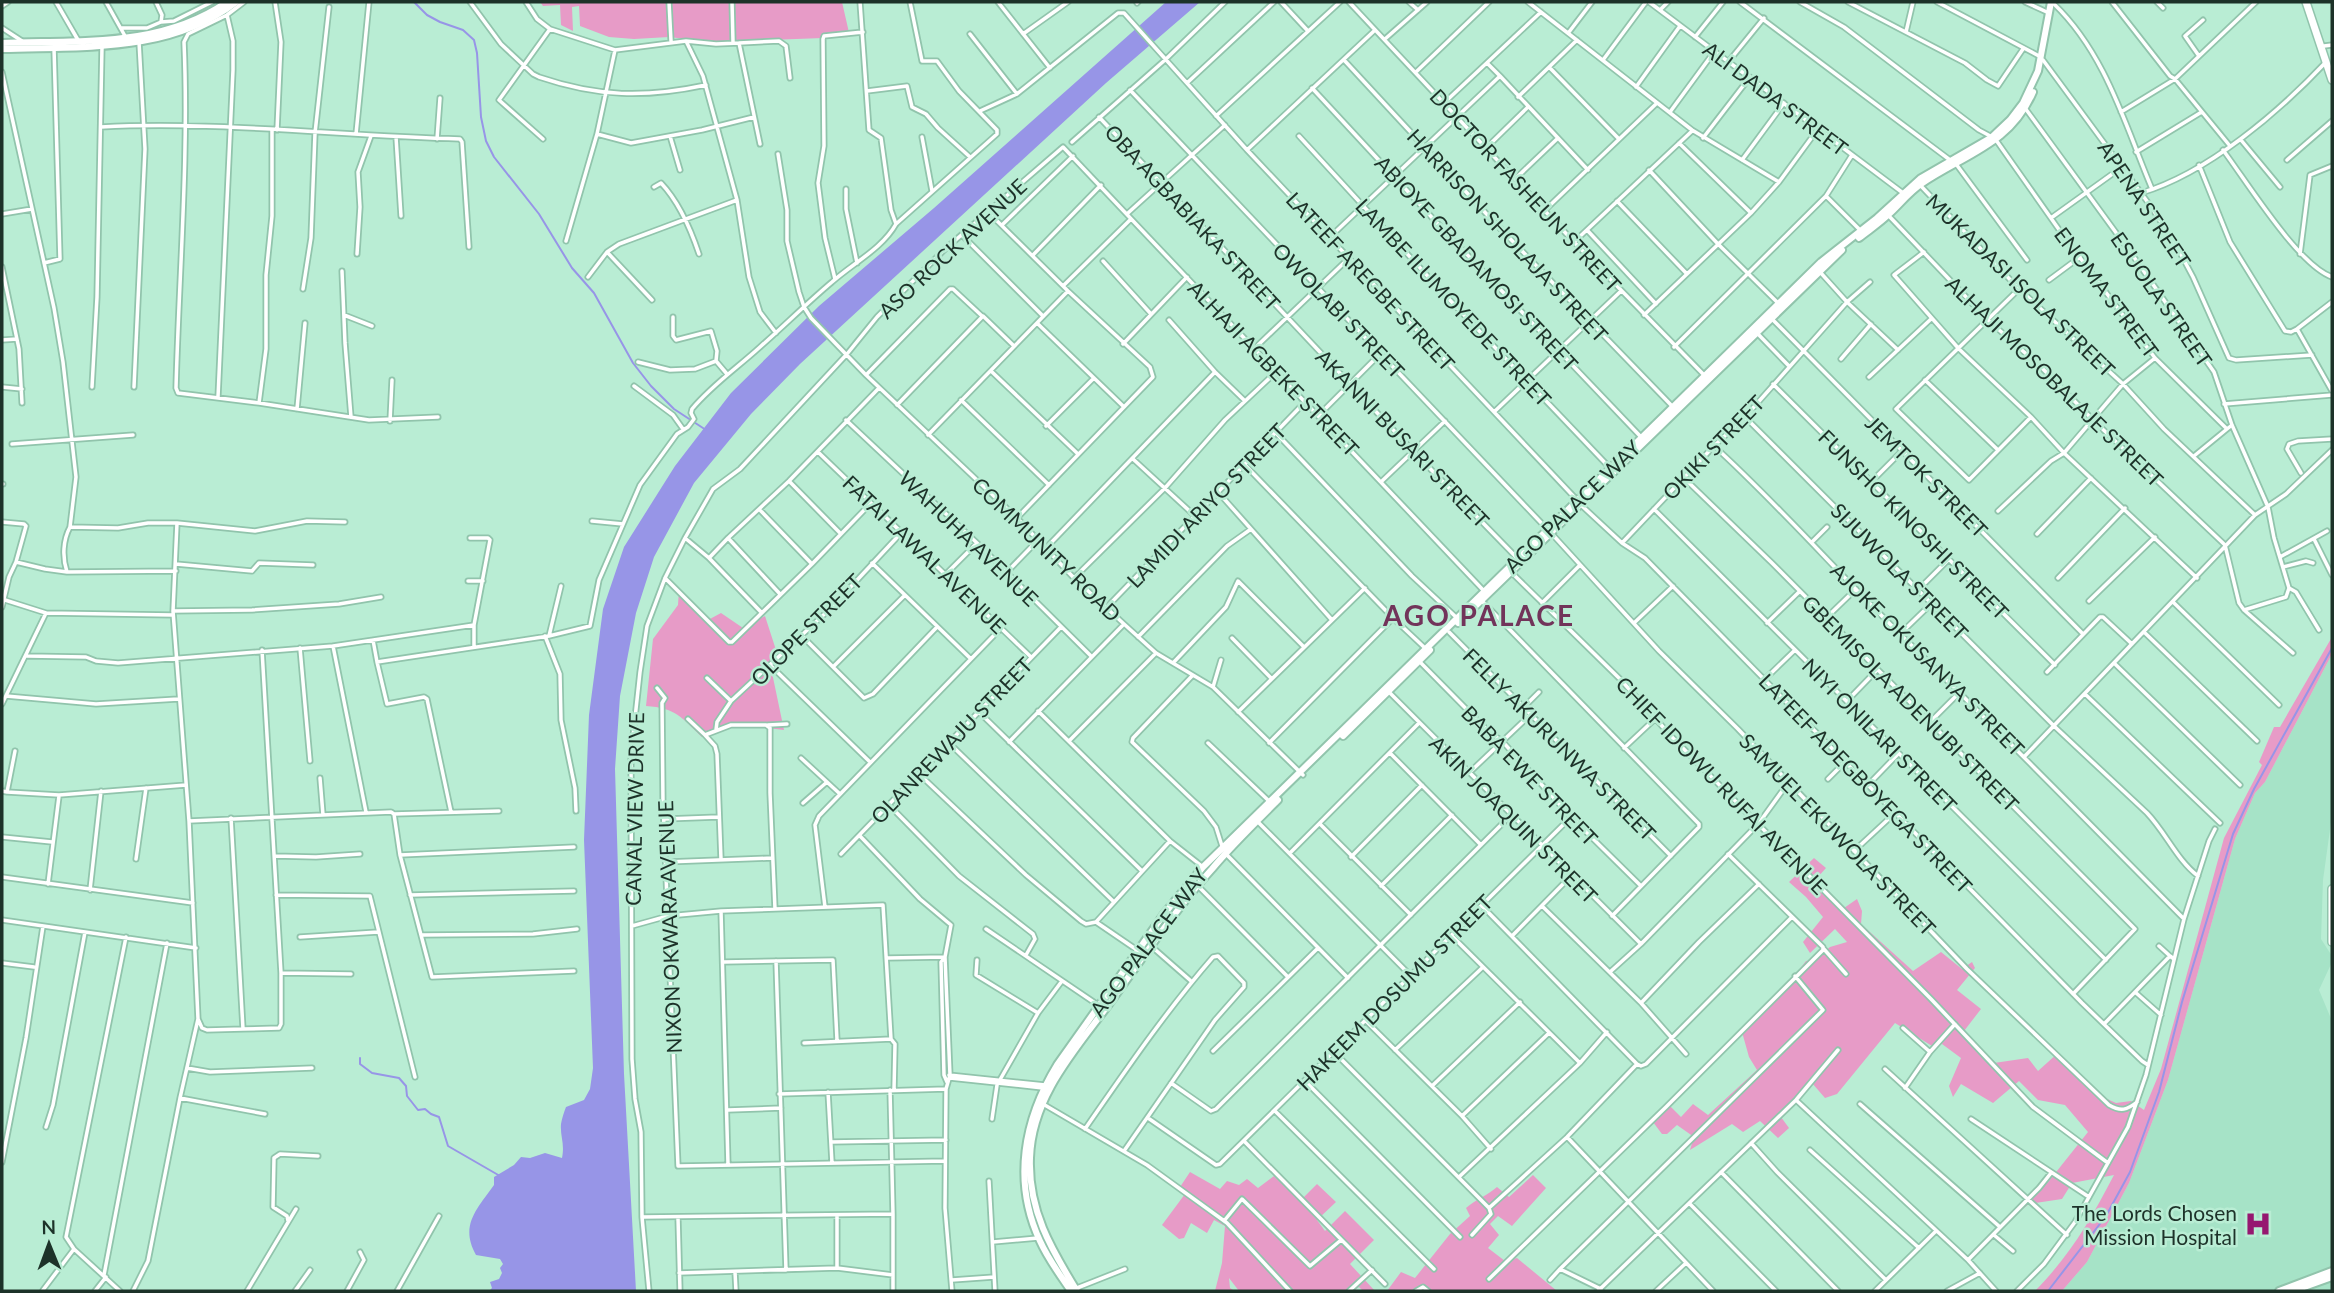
<svg xmlns="http://www.w3.org/2000/svg" width="2334" height="1293" font-family="Lato,sans-serif">
<style>
.built{fill:#a6e3c7}
.green{fill:#e79bc7}
.water{fill:#9795e7}
.lines{fill:none;stroke-linecap:round;stroke-linejoin:round}
.stream{stroke:#9795e7;stroke-width:2}
.street-casing{stroke:#91c4ac;stroke-width:7}
.secondary-casing{stroke:#91c4ac;stroke-width:10}
.primary-casing{stroke:#91c4ac;stroke-width:10}
.street{stroke:#fff;stroke-width:3.5}
.secondary{stroke:#fff;stroke-width:6}
.primary{stroke:#fff;stroke-width:7}
.labels{text-anchor:middle;dominant-baseline:central;stroke-width:5;stroke-linejoin:round;paint-order:stroke}
.street-label{font-size:21px;fill:#1d3229;stroke:#b9edd4}
.poi-label{font-size:21px;fill:#1d3229;stroke:#b9edd4;text-anchor:end}
.district-label{font-size:28px;font-weight:bold;letter-spacing:2px;fill:#72345a;stroke:#b9edd4}
</style>
<rect width="100%" height="100%" fill="#b9edd4"/>
<path class="built" d="M2332 654V815L2323 880 2321 939 2332 956V962L2319 990 2332 1021V1291H2062L2087 1262 2129 1183 2168 1080 2235 839 2255 793 2265 782Z"/>
<path class="green" d="M540 2H842L850 37 712 42 669 37 634 39 609 37 580 26 579 6 572 7 573 31 561 25 560 5 543 6Z
M679 590 708 620 721 613 743 628 765 616 776 650 771 668 784 730 728 723 702 737C681 717 676 708 646 706L653 639 678 605Z
M2332 637V654L2265 782 2255 793 2235 839 2168 1080 2129 1183 2087 1262 2062 1291H2035C2071 1254 2090 1221 2114 1175L2072 1183 2062 1199 2029 1204 2004 1223 2049 1181 2088 1132 2065 1105 2038 1100 2019 1081 1993 1103 1961 1084 1953 1097 1949 1086 1961 1058 1942 1044 1932 1046 1895 1023 1837 1094 1825 1098 1812 1083 1778 1113 1789 1128 1778 1138 1760 1121 1743 1132 1732 1124 1690 1150 1694 1137 1677 1125 1667 1134H1662L1653 1122 1669 1105 1681 1117 1693 1104 1708 1115 1757 1070 1749 1057 1742 1032 1786 987 1806 961 1815 960 1830 947 1847 942 1835 929 1810 953 1803 942 1823 917 1806 897 1789 882 1814 858 1826 868 1817 878 1844 908 1857 899 1862 911 1861 924 1913 971 1941 952 1962 969 1972 962 1975 968 1957 990 1981 1009 1964 1031 1994 1063 2028 1058 2038 1071 2058 1053 2105 1098 2116 1103 2131 1101 2144 1110 2161 1069 2224 838 2262 765 2259 762 2274 727H2280Z
M1190 1172 1220 1189 1227 1181 1239 1185 1247 1179 1258 1188 1274 1176 1300 1201 1317 1184 1336 1202 1317 1220 1325 1231 1345 1211 1374 1240 1350 1264 1375 1291H1363L1359 1287 1353 1291H1239L1229 1278 1230 1288 1233 1290 1215 1291 1222 1263 1225 1226 1214 1220 1207 1233 1191 1223 1184 1238 1179 1239 1162 1225 1185 1194 1180 1187Z
M1533 1175 1546 1188 1512 1226 1498 1216 1490 1224 1499 1235 1488 1248 1505 1261 1517 1258 1557 1291H1387L1401 1272 1415 1278 1450 1234 1470 1216 1466 1208C1476 1199 1487 1196 1497 1187L1509 1197Z"/>
<path class="water" d="M1166 2H1200L1106 83 800 364 751 414 694 483 654 557 636 613 620 696 615 769 624 1074 636 1291H489L492 1288 490 1282 499 1279 502 1273 500 1268 503 1264 500 1259 476 1255C459 1225 478 1208 494 1185V1177L514 1165 521 1157 530 1158 545 1153 562 1158C565 1143 560 1137 561 1124 562 1118 564 1112 566 1107L584 1100 590 1089 593 1068 584 840 589 715 603 609 624 547 675 466 731 393 819 306 934 208Z"/>
<g class="lines">
<path class="stream" d="M414 2 427 15 440 22 463 30 474 40 477 53 481 117 486 141 494 157 539 214 572 268 594 293 633 363 651 386 674 409 706 430
M360 1058V1064L372 1073 399 1078 406 1086 407 1096 418 1110 425 1109 431 1114 439 1117 448 1146 500 1176
M2048 1291 2106 1216 2130 1172 2159 1092 2182 1002 2233 834 2254 789 2332 648"/>
<defs>
<path id="street" d="M56 2 78 40
M106 2 125 36
M244 2 227 15 188 34 184 42C189 158 179 273 176 388L178 393 259 403 369 420 438 417
M275 2 281 42 277 130
M470 2 501 44 533 74 539 77C598 97 645 98 706 85
M526 2 537 19 550 29 615 50 686 41 703 76 737 200 749 277 760 312 776 333
M669 2 671 41
M732 2 733 42
M860 2 869 130 881 138 891 210 896 224
M998 2 1050 68
M1281 2 1308 31
M1349 2 1574 242 1705 376
M1409 2 1418 10
M1528 2 1692 130 1779 182
M1649 2 1903 193
M1740 2 1950 160
M1800 2 1844 27 1979 130 1992 137
M1848 2 1965 63 1987 80 1998 86 2023 49
M1937 2 2039 56
M2025 2 2049 13
M2112 2 2170 76 2175 79 2230 146
M2157 2 2163 8
M1137 3 1138 2
M2054 4C2106 54 2125 125 2152 189
M2 6 8 2
M1660 10 1668 2
M161 22 174 21 212 2
M2 28 22 41
M122 28H147L161 22 162 15 156 2
M1569 32 1592 2
M1906 32 1913 2
M970 34 1017 94
M1023 34 1068 2
M1695 37 1723 2
M1385 39 1427 2
M686 41 716 44 739 43 760 144
M739 43 779 41 786 46 790 78
M2324 46 2332 45
M2199 56 2185 36 2203 20
M1344 60 1493 221 1672 406
M1603 60 1646 2
M2043 60 2152 208 2177 247 2193 277 2229 358 2236 360 2312 355
M1729 61 1764 18
M1487 63 1500 76
M1549 67 1619 139
M2 72 54 308 63 362 76 477 70 527 118 528 148 523H177L173 611 189 821 198 1019 202 1028 207 1030 243 1029 231 818
M1416 72 1489 2
M1187 83 1274 2
M1636 87 1680 26
M1312 88 1438 224 1641 437
M1130 90 1548 530
M867 91 907 86 912 107 926 114 938 128 970 157
M1518 97 1577 40
M1444 103 1541 12
M2025 108 2136 260 2214 372 2232 425 2268 507 2274 538 2289 588 2286 597 2244 610
M980 111 1017 94 1118 13H1124L1247 150 1577 500
M1670 112 1714 52
M2121 112 2175 79 2256 2
M1216 116 1340 2
M1099 117 1414 452 1518 559
M101 127C221 121 340 136 460 139L462 142 469 247
M356 134 369 2
M597 134 631 143 702 130 754 117
M670 136 680 170
M1299 136 1445 295 1610 468
M396 137 401 216
M922 137 932 191
M1703 138 1750 77
M437 139 440 98
M543 139 499 100 550 29
M1996 140 2060 231 2155 358 2227 429 2232 425
M2241 140 2280 187
M1072 142 1165 60 1225 2
M1679 143 1751 213
M1486 148 1528 107
M1247 150 1374 31
M2223 150C2247 182 2298 265 2332 277
M2136 152 2200 113
M778 154 787 210V241L799 292 804 307 811 318 866 375 1017 518 1074 578 1124 624 1156 653 1213 687 1303 775
M1742 160 1784 103
M2287 160 2332 121
M1956 164 2027 260
M2199 165 2230 242 2285 331 2291 332 2297 329
M1649 170 1718 244 1778 303
M1515 179 1558 138
M1920 185 2019 289 2123 384 2164 429 2255 515
M654 187 661 183C679 202 691 230 699 254
M846 189V209L857 263
M2141 193C2208 173 2279 112 2326 62
M1826 196 1861 231
M1617 201 1687 274
M1545 210 1657 103
M988 212 1068 291 1150 367 1153 377 1017 518
M1128 213 1225 125
M2 214 32 209
M1888 215 1988 320 2042 368 2093 420 2225 545 2239 603 2244 610 2293 653
M2051 218 2122 167
M1002 225 1073 156
M1587 230 1656 304
M962 235 1042 315
M1330 237 1500 76 1588 170
M566 241 597 134 615 50
M1574 242 1692 131
M607 252 652 300
M1924 252 1894 275 1959 349 2031 417 2064 453 2197 578
M357 254 360 207 358 172 371 136
M2300 254 2310 175 2332 166
M1033 255 1101 185
M1103 261 1151 314
M44 263 60 259 54 48
M2 267 19 349 22 403
M342 271 345 343 351 417
M1820 272 1847 302 1898 350
M588 277 607 252 619 244 737 200
M835 279 825 238 818 183 824 146 823 39 824 36 863 32
M2049 280 2080 257
M1063 286 1131 219
M303 289 311 238 315 133 329 7
M2019 289 1896 409 1969 480 2031 417
M2332 302 2297 329 2332 391
M344 315 372 326
M1644 315 1751 213 1779 182 1818 129
M673 317V336L676 340 711 331 717 351 716 361
M1772 319 2083 634
M1169 320 1215 372 1245 401
M1037 323 1123 406
M1758 334 1789 366
M2 340 17 339
M1123 344 1187 277
M1256 347 1349 258
M1674 347 1826 196 1852 155
M1841 359 1871 324
M638 362 670 370 695 369 716 361 727 374
M991 371 1078 454
M866 375 950 289H953L982 316
M1869 377 1931 319
M1925 380 1998 450
M1773 384 2055 665
M634 386 673 415 683 429
M2 387 22 389
M92 387 97 297 102 47
M134 387 145 149 139 42
M218 397 233 70V41L227 15
M961 400 1049 485
M259 403 266 349V275L272 216V130
M2224 404 2332 395
M897 405 983 316 1014 346
M297 409 305 323
M1494 412 1621 291
M1318 416 1380 354
M1745 417 2054 726 2147 813C2166 833 2177 860 2198 876
M846 420 977 543 1091 656
M390 421 392 380
M1046 426 1094 378
M1275 432 1412 576 1457 618
M928 435 1068 291
M12 444 133 435
M1714 446C1779 505 1837 572 1900 634 1996 728 2090 824 2184 919
M818 452 1031 657
M2194 456 2227 429
M1133 459 1195 516
M1244 464 1393 618 1426 649
M2301 473 2287 449 2289 444 2298 441 2332 439
M1684 478 1772 563 2135 929 2073 994
M789 481 841 534
M1382 481 1445 421
M1872 481 1902 451
M2 484H3
M1218 492 1332 620
M1581 505 1622 543 1645 558 2082 1003 2142 1061 2148 1065
M759 509 812 564
M1654 509 2106 960
M1998 511 2051 461 2064 453 2123 384 2155 358
M592 521 623 524
M2 522 24 524 26 526 16 562
M177 523 255 531 307 521 345 522
M70 527C63 540 62 557 67 572L176 571
M1552 534 1659 651 1738 729 1967 969 2109 1105C2121 1112 2127 1110 2137 1102
M2037 534 2091 478
M470 538H488L490 540 474 625V647
M685 538 709 558 761 612
M2314 539 2332 575
M1812 542 1827 527
M1622 543 1714 446 1745 417 1847 302 1870 282
M1046 548 1215 372
M2280 557 2327 531
M709 558 728 538
M872 563 971 659
M176 564 252 571 259 563 313 565
M2283 567 2306 561 2313 563
M1007 572 1038 540
M947 573 977 543
M1512 573 1621 680 1671 736 1931 999 2033 1107 2108 1163
M665 578 729 642H732L812 564 871 503
M1074 578 1165 488 1225 420 1276 372
M2058 578 2125 508
M468 581H483
M2289 588 2296 592 2319 630
M1919 589 1948 560
M780 594 728 538 789 481 879 388
M5 600 46 613
M1482 601 1699 824V827L1612 916
M2089 601 2155 537
M2173 602 2279 705
M1542 603 1580 565
M2 607 9 577 16 562 45 569 67 572
M1107 607 1305 402
M173 611 252 610 339 604 381 597
M1826 618 1856 589
M1634 623 1673 586
M1767 623 1799 592
M1449 632 1671 856
M2144 632 2257 741
M1900 634 1931 604
M545 636 560 674 561 720 575 788 576 811
M549 636 561 586
M802 636 864 698 873 694 937 627
M1138 637 1227 546 1251 529
M1232 638 1271 678
M373 640 377 662 549 636 590 626 599 580 640 485 677 434 688 427 694 419 691 413 692 409C712 385 737 368 760 347 784 326 807 303 832 282 853 263 882 249 896 224L997 134V130L959 91 937 61H922L910 2
M333 646 366 812
M300 648 310 761
M27 656 86 657 96 661 118 663 333 646 474 625
M377 662 387 704 424 697 427 699 451 812
M1420 662 1490 733 1502 741 1571 817 1641 886
M1173 663 1226 607 1238 581 1304 647
M2114 663 2240 785
M771 666 870 762
M833 667 905 595
M2047 672 2100 617H2103L2132 644
M1192 676 1133 738 1132 742 1204 811 1216 827 1222 846
M707 678 731 701
M1765 679 1795 650
M1213 687 1221 660
M657 688 665 698 662 703 663 803 678 1166 945 1161
M1389 692 1641 944
M2085 694 2220 823
M6 696 96 704 178 699
M1847 701 1877 670
M2 704 46 613 173 615
M1523 708 1539 692
M1038 711 1170 841 1203 867
M979 712 1142 871
M1238 712 1365 588
M688 719 705 735
M1929 723 1959 693
M768 725 787 724
M716 730 717 722 731 701 831 608 902 532
M1069 741 1156 653
M1009 742 1124 624
M949 743 1113 901
M1208 743 1270 802
M1269 743 1393 618
M1624 748 1657 717
M1390 753 1481 845
M2024 757 2255 515 2286 494 2332 450
M801 758 840 794
M1470 772 1530 715
M919 774 1026 875 1081 921 1086 924 1096 922
M320 778 323 815
M1828 779 1845 762
M1868 785 1898 754
M2 791 7 792 15 751
M7 792 59 795 186 785
M803 803 827 782
M889 805 959 876 1033 934 1035 939 1026 955
M394 814 499 811
M665 819 718 817
M189 821 391 812 394 814 400 855 432 977 574 971
M1258 822 1411 976
M1320 824 1411 915
M860 836 920 899 951 925 945 957 941 962 944 1075 947 1082
M2 837 52 842
M1854 851 1895 813
M1290 853 1419 723
M841 854 1061 627
M1226 854 1348 978
M400 855 574 847
M275 856 316 857 360 854
M1351 857 1422 785
M136 859 146 788
M721 859 717 754 715 746 705 735 731 725H766L770 728V793L775 909
M666 862 772 858
M2 877 193 903
M48 884 59 796
M1198 886 1288 977
M1381 886 1452 815
M90 890 101 791
M276 895 370 896 415 1077
M410 895 574 891
M1482 906 1637 1064
M1542 906 1641 1003 1686 1054
M825 907 815 825 819 816 1002 627
M721 911 728 1164
M2 920 196 948
M1096 922 1170 841
M1096 922 1137 950
M632 926 668 916 721 911 883 905 891 1039 895 1044 894 1090
M986 929 1098 1005
M421 935 533 934 577 929
M1452 936 1580 1063
M1512 936 1570 877
M300 937 378 932
M1151 946 1191 981
M2159 946 2170 956
M1823 948 1846 974
M888 958 945 957
M977 960 976 975 1038 1013
M776 961 786 1270
M724 962 833 960 837 1040
M2 963 34 967
M1610 972 1641 944 1759 823 1788 783
M281 973 351 974
M2135 992 2161 1015
M1641 1003 1699 942 1759 884
M1366 1021 1462 1116 1491 1149
M2104 1024 2170 956 2174 959
M1903 1028 1930 1052
M243 1029 279 1028 281 1024V973L262 650
M804 1043 891 1039
M1395 1050 1482 968
M1213 1051 1318 948
M1334 1052 1489 1208
M1637 1064 1641 1066 1646 1064 1792 917
M187 1068 210 1072 312 1068
M1885 1069 2067 1235
M949 1075 1045 1085
M950 1078 1043 1088
M1305 1081 1460 1237
M1171 1083 1211 1111 1216 1109 1512 814
M1432 1086 1520 1002
M1905 1088 1930 1052 1955 1024
M946 1089 945 1208 952 1291
M890 1090 893 1214V1291
M828 1092 832 1163
M779 1094 946 1089 950 1075 945 957
M180 1098 265 1114
M1796 1100 1968 1260 1996 1291
M1043 1104 1147 1165 1227 1223 1290 1291
M1860 1104 2000 1227
M728 1110 781 1108
M1275 1111 1434 1269
M1462 1116 1549 1033
M1148 1118 1216 1165 1220 1164 1571 817
M992 1119 997 1085 1038 1013 1062 981
M1971 1119 2089 1197
M46 1127 53 1105 85 932
M1085 1129C1126 1070 1166 1011 1213 957L1218 956 1244 983V987L1215 1020 1124 1151
M1567 1137 1713 1291
M831 1142 946 1140
M1245 1142 1385 1284
M1751 1143 1777 1172 1886 1280
M1810 1150 1919 1248
M2 1162 26 1038 43 926
M1721 1172 1838 1291
M1459 1177 1580 1063 1607 1032
M989 1181 995 1291
M1690 1204 1776 1291
M1489 1208 1567 1137 1637 1064
M837 1216V1267
M642 1217 893 1214
M678 1218 680 1291
M288 1221 287 1216 273 1207 274 1158 280 1154 318 1156
M1224 1221 1242 1199 1310 1266 1341 1240
M1472 1235 1491 1214 1489 1208
M1994 1235 2013 1251
M993 1242 1038 1238
M1968 1260 2039 1188 2051 1173
M1560 1269 1823 1010 1795 976
M735 1272 736 1291
M679 1273 837 1268 893 1275
M104 1275 167 943
M1489 1279 1666 1107 1823 950V947L1728 854
M952 1280 994 1277
M1550 1280 1560 1269 1601 1289
M1077 1288 1125 1269
M43 1290 74 1249
M95 1291 106 1277
M120 1291 74 1249 66 1237 126 937
M133 1291 148 1261 180 1098 198 1019
M247 1291 296 1209
M295 1291 310 1270
M347 1291 364 1260 360 1252
M397 1291 439 1216
M649 1291 642 1217 641 1132 635 1099 632 1059 631 755 640 672 647 626 665 578 685 538 713 489 740 469 847 354 877 317 944 250 1063 147 1484 591
M1349 1291 1372 1270
M1416 1291 1423 1287 1428 1291
M1598 1291 1796 1100 1838 1050
M1656 1291 1686 1263
M1875 1291 1936 1231
M1947 1291 1980 1273
M2017 1291 2044 1264 2075 1222 2128 1127 2146 1075 2184 919 2209 841 2215 829"/>
<path id="secondary" d="M2 43C79 40 160 48 227 2
M2 49C82 46 168 54 236 2
M1859 238C1869 230 1880 223 1889 214 1900 204 1909 192 1921 184 1965 154 2010 145 2033 92
M1458 623 1842 250
M1343 736 1430 650
M1071 1291C1060 1275 1048 1259 1040 1241 1012 1181 1024 1119 1057 1065L1164 914 1203 867 1821 262 1877 218 1921 178 1992 137 2010 120 2023 103 2038 71 2051 2
M1077 1291C1051 1249 1028 1210 1030 1158 1032 1095 1077 1048 1112 1000 1144 956 1175 910 1212 869 1232 845 1256 822 1278 800
M2279 1291 2332 1271
M2293 1291 2332 1277"/>
<path id="primary" d="M2306 2 2332 80
M2332 889V942"/>
</defs>
<use href="#street" class="street-casing"/>
<use href="#secondary" class="secondary-casing"/>
<use href="#primary" class="primary-casing"/>
<use href="#street" class="street"/>
<use href="#secondary" class="secondary"/>
<use href="#primary" class="primary"/>
</g>
<defs>
<symbol id="hospital-bare" viewBox="-9 -9 18 18"><path d="M-5-5h3v3.5h4V-5h3V5h-3V1.5h-4V5h-3Z" fill="#961770" stroke="#b9edd4" stroke-width="2.5" paint-order="stroke"/></symbol>
</defs>
<g fill-rule="evenodd">
<use href="#hospital-bare" x="2239" y="1205" width="38" height="38"/>
</g>
<g class="labels">
<g class="street-label">
<text transform="translate(1776 98) rotate(37)">ALI DADA STREET</text>
<text transform="translate(1526 190) rotate(47)">DOCTOR FASHEUN STREET</text>
<text transform="translate(2145 204) rotate(56)">APENA STREET</text>
<text transform="translate(1193 217) rotate(47)">OBA AGBABIAKA STREET</text>
<text transform="translate(1508 235) rotate(47)">HARRISON SHOLAJA STREET</text>
<text transform="translate(952 248) rotate(-43)">ASO ROCK AVENUE</text>
<text transform="translate(1477 263) rotate(47)">ABIOYE GBADAMOSI STREET</text>
<text transform="translate(1371 281) rotate(47)">LATEEF AREGBE STREET</text>
<text transform="translate(2021 285) rotate(44)">MUKADASI ISOLA STREET</text>
<text transform="translate(2107 292) rotate(53)">ENOMA STREET</text>
<text transform="translate(2162 299) rotate(55)">ESUOLA STREET</text>
<text transform="translate(1454 302) rotate(47)">LAMBE ILUMOYEDE STREET</text>
<text transform="translate(1339 310) rotate(46)">OWOLABI STREET</text>
<text transform="translate(1274 368) rotate(46)">ALHAJI AGBEKE STREET</text>
<text transform="translate(2055 381) rotate(44)">ALHAJI MOSOBALAJE STREET</text>
<text transform="translate(1403 438) rotate(46)">AKANNI BUSARI STREET</text>
<text transform="translate(1713 447) rotate(-46)">OKIKI STREET</text>
<text transform="translate(1927 476) rotate(45)">JEMTOK STREET</text>
<text transform="translate(1206 505) rotate(-46)">LAMIDI ARIYO STREET</text>
<text transform="translate(1572 506) rotate(-44)">AGO PALACE WAY</text>
<text transform="translate(1914 524) rotate(45)">FUNSHO KINOSHI STREET</text>
<text transform="translate(969 538) rotate(44)">WAHUHA AVENUE</text>
<text transform="translate(1047 549) rotate(44)">COMMUNITY ROAD</text>
<text transform="translate(925 554) rotate(44)">FATAI LAWAL AVENUE</text>
<text transform="translate(1900 571) rotate(45)">SIJUWOLA STREET</text>
<text transform="translate(806 629) rotate(-45)">OLOPE STREET</text>
<text transform="translate(1928 659) rotate(45)">AJOKE OKUSANYA STREET</text>
<text transform="translate(1911 703) rotate(45)">GBEMISOLA ADENUBI STREET</text>
<text transform="translate(1880 735) rotate(45)">NIYI ONILARI STREET</text>
<text transform="translate(951 740) rotate(-46)">OLANREWAJU STREET</text>
<text transform="translate(1560 744) rotate(45)">FELLY AKURUNWA STREET</text>
<text transform="translate(1530 775) rotate(46)">BABA EWE STREET</text>
<text transform="translate(1866 783) rotate(46)">LATEEF ADEGBOYEGA STREET</text>
<text transform="translate(1722 785) rotate(46)">CHIEF IDOWU RUFAI AVENUE</text>
<text transform="translate(634 809) rotate(-89)">CANAL VIEW DRIVE</text>
<text transform="translate(1514 819) rotate(45)">AKIN JOAQUIN STREET</text>
<text transform="translate(1838 834) rotate(46)">SAMUEL EKUWOLA STREET</text>
<text transform="translate(669 927) rotate(-92)">NIXON OKWARA AVENUE</text>
<text transform="translate(1148 942) rotate(-53)">AGO PALACE WAY</text>
<text transform="translate(1394 992) rotate(-45)">HAKEEM DOSUMU STREET</text>
</g>
<g class="poi-label">
<text x="2237" y="1212">The Lords Chosen<tspan x="2237" dy="24">Mission Hospital</tspan></text>
</g>
<g class="district-label">
<text x="1479" y="615">AGO PALACE</text>
</g>
</g>
<rect width="2334" height="1293" fill="none" stroke="#1d3229" stroke-width="7"/>
<g transform="translate(49 1244) rotate(359)" stroke="#b9edd4" stroke-width="5" paint-order="stroke">
<path d="M0-5L12 26L0 18L-12 26Z" fill="#1d3229"/>
<text y="-10" font-size="19" font-weight="bold" text-anchor="middle" fill="#1d3229">N</text>
</g>
</svg>
